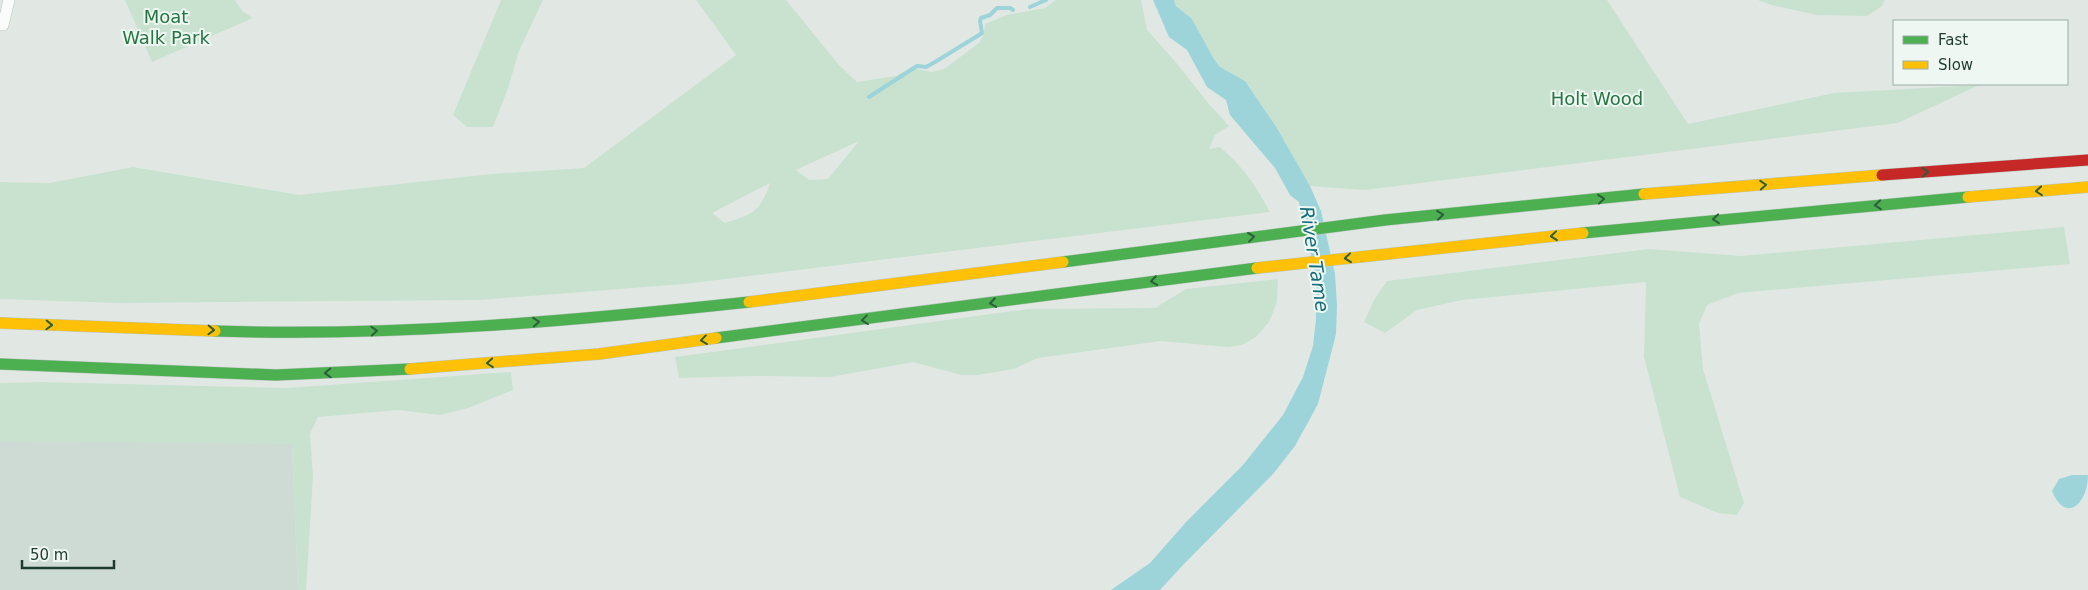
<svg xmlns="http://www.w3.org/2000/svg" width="2088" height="590" font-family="'DejaVu Sans',sans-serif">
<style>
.built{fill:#cedad4}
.green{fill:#c8e2cf;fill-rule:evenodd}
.water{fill:#9dd4da}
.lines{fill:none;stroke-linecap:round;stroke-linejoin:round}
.stream{stroke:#9dd4da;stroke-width:4}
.street-casing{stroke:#bec5c1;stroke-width:12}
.fast-casing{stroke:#bbc5c1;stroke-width:12}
.slow-casing{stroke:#bbc5c1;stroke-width:12}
.jam-casing{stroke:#bbc5c1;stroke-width:12}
.street{stroke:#fafcfb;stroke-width:11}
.fast{stroke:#4caf50;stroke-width:11}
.slow{stroke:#ffc107;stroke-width:11}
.jam{stroke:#c62828;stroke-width:11}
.oneway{stroke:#2c5e3b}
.labels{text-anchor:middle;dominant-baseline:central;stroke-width:4;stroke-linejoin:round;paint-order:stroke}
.park-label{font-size:18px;fill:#257542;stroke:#eef7f2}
.water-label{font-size:19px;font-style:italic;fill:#146d7b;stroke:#eef7f2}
</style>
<rect width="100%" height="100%" fill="#e1e8e4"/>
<path class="built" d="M0 441 292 443 298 590H0Z"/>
<path class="green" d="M125 0H235L242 11 253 18 152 62Z
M501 0H543L519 51 508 88 493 127H467L453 115Z
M696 0H786L839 65 857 82 896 76 910 68 932 72 944 69 979 43 984 34 985 24 1007 15 1045 8 1056 0H1141L1147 30 1174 60 1209 104 1229 126 1215 135 1209 149 1220 147C1244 168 1255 184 1270 212L684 284 479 300 118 303 0 299V182L50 183 133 167 299 195 491 174 584 168 736 55ZM859 141 828 179 809 180 796 170ZM770 183C760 213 752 214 725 223L712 213Z
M1174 0H1607L1688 124 1834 93 1979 85 1898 123 1365 190 1310 186 1277 128 1245 81 1220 67 1214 59 1192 19 1176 6Z
M1758 0H1884L1882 6 1867 16 1817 15 1771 5Z
M2064 227 2070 264 1738 293 1707 305 1699 324 1703 369 1744 503 1737 515 1718 513 1680 497 1644 357 1646 282 1462 300 1417 310 1385 333 1364 322 1374 300 1387 281 1649 249 1741 256Z
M1278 279 1277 302 1269 322 1256 337 1242 345 1228 347 1161 341 1038 358 1014 369 978 375H961L913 362 831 377 754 376 679 378 675 357 1028 309 1155 308 1186 289Z
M511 372 513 390 468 408 440 415 398 410 318 417 310 434 313 477 306 590H298L292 444 0 441V383L41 382 287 388Z"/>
<path class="water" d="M1153 0H1174L1176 6 1192 19 1214 59 1220 67 1245 81 1277 128 1310 186 1321 211 1335 274 1337 306 1336 334 1318 404 1295 446 1273 474 1182 566 1160 590H1111L1150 563 1187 521 1242 466 1283 415 1303 377 1313 346 1316 319V277L1299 202 1290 195 1275 168 1230 115 1226 100 1207 87 1187 50 1169 37Z
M2072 475H2088C2088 503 2066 525 2052 491L2059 479Z"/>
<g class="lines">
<path class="stream" d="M1030 7 1046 0
M869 97 917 66 926 67 935 62 979 35 982 33 980 21 981 18 990 15 997 8H1010L1013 10"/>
<defs>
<path id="street" d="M3 25 9 0"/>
<path id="fast" d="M1583 233 1968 197
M1063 262 1385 220 1644 194
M215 331C393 337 572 321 749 302
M716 338 1257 268
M0 364 276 375 410 369"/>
<path id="slow" d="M1644 194 1882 175
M1968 197 2088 187
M1257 268 1583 233
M749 302 1063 262
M0 323 215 331
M410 369 599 354 716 338"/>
<path id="jam" d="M1882 175 2088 160"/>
</defs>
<use href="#street" class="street-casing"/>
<use href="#fast" class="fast-casing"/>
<use href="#slow" class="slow-casing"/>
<use href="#jam" class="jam-casing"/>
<use href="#street" class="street"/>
<use href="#fast" class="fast"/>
<use href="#slow" class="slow"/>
<use href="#jam" class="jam"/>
</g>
<defs><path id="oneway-chevron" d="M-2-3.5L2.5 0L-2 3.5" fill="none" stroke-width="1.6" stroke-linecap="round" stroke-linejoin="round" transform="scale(1.25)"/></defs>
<g class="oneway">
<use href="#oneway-chevron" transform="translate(1925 172) rotate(-4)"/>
<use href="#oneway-chevron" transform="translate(1763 185) rotate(-4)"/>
<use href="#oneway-chevron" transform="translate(2039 191) rotate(175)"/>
<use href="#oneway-chevron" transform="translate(1601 199) rotate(-6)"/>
<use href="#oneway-chevron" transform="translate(1878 205) rotate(175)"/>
<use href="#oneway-chevron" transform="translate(1440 215) rotate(-6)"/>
<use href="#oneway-chevron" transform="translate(1716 219) rotate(175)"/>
<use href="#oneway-chevron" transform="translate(1554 236) rotate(174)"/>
<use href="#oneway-chevron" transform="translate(1251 237) rotate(-7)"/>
<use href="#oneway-chevron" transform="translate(1348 258) rotate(174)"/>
<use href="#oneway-chevron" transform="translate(1154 281) rotate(172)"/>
<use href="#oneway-chevron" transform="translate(993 303) rotate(172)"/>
<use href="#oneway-chevron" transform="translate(865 320) rotate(173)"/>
<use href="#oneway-chevron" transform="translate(536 322) rotate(-4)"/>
<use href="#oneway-chevron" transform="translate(49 325) rotate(2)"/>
<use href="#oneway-chevron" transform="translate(211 330) rotate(2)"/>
<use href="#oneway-chevron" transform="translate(374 331) rotate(-3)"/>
<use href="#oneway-chevron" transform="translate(704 340) rotate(173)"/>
<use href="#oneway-chevron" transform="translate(490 363) rotate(175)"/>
<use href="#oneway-chevron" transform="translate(328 373) rotate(178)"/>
</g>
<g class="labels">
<g class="park-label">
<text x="166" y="16">Moat<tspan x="166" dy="21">Walk Park</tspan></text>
<text x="1597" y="98">Holt Wood</text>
</g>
<g class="water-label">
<text transform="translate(1315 259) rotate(81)">River Tame</text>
</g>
</g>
<rect x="1893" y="20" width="175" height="65" fill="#eef7f2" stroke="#9baca5"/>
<rect x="1903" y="36" width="25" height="8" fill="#4caf50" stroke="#9baca5"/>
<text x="1938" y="45" font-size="15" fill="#1e3b32">Fast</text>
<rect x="1903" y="61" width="25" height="8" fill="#ffc107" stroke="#9baca5"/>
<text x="1938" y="70" font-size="15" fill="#1e3b32">Slow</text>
<path d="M22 560v8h92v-8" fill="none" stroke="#1e3b32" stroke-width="2.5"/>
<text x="30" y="560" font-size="15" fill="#1e3b32" stroke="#eef7f2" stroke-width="4" paint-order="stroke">50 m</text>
</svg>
